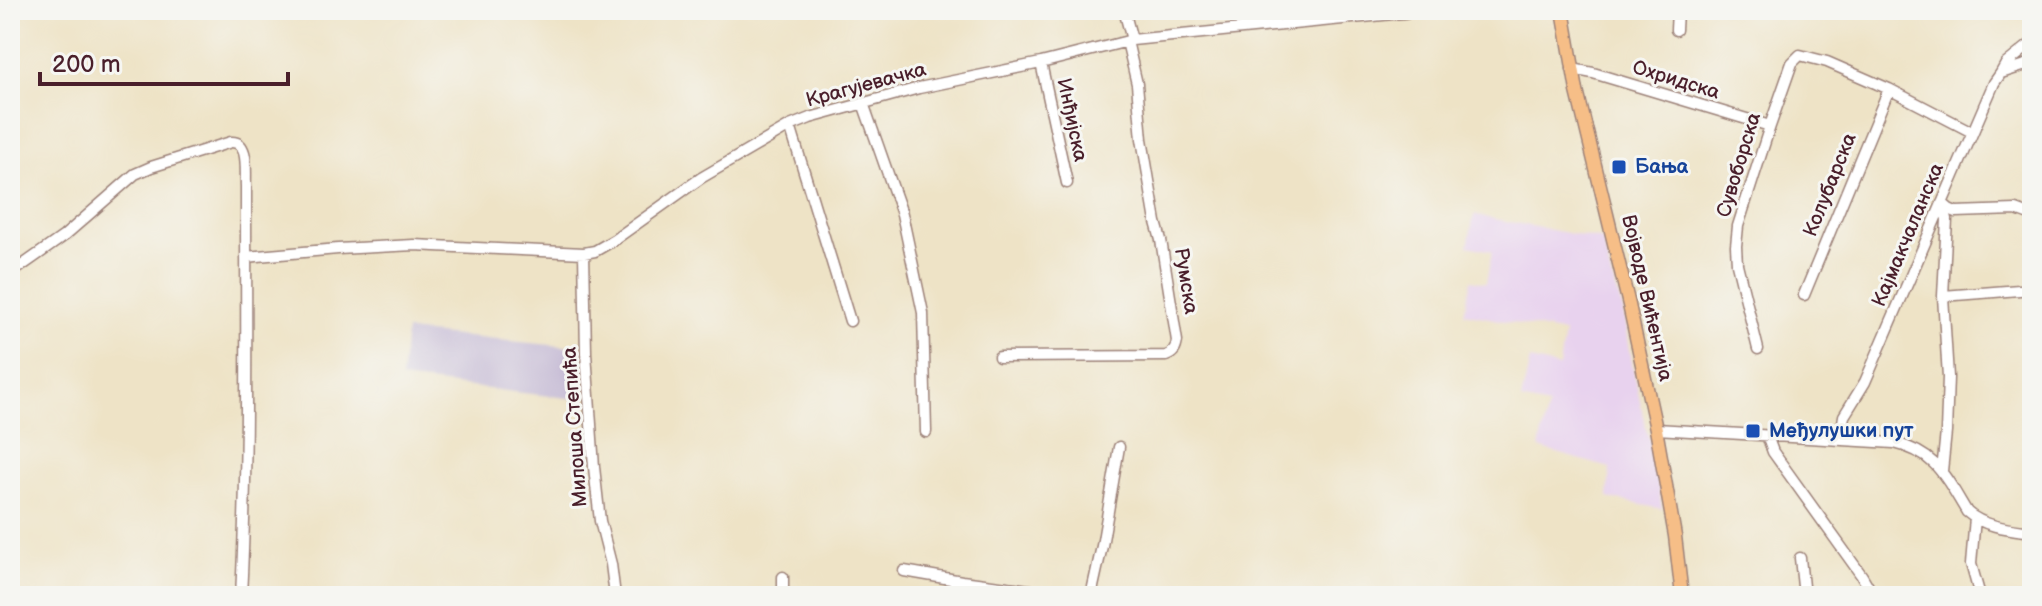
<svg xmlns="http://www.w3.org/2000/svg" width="2042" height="606" font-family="'Balsamiq Sans',sans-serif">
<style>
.built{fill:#e8d2ee}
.industrial{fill:#c9bfd7}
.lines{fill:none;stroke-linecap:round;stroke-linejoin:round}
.minor-casing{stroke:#9c8178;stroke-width:13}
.major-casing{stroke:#9c8178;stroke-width:15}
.minor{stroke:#fff;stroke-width:10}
.major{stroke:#f6be87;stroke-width:12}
.transit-dot{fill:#1a4fb4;stroke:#f6f6f2;stroke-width:3}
.labels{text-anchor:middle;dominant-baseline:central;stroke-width:6;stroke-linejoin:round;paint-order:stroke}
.street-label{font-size:20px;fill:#4a1f2b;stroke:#f6f6f2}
.transit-label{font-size:20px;font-weight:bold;fill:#164399;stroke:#f6f6f2;text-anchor:start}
</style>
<rect width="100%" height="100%" fill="#f6f6f2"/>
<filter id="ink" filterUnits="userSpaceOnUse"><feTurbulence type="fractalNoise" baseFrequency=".0125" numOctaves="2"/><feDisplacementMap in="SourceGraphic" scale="16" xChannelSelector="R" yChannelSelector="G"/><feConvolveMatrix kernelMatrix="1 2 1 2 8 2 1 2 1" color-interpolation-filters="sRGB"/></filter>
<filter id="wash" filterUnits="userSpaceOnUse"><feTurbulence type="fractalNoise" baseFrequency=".006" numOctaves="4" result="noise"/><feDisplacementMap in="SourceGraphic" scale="32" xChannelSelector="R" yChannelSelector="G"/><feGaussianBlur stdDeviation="1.8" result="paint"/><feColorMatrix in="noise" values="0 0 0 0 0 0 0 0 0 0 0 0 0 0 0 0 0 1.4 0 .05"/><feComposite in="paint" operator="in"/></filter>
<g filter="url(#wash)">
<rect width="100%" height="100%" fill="#eee3c6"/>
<path class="built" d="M1474 215 1603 240 1610 273 1623 310 1628 345 1646 429 1653 451 1662 509 1608 498 1610 468 1539 448 1548 406 1521 400 1530 360 1559 367 1564 333 1464 313 1471 280 1486 283 1492 251 1468 246Z"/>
<path class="industrial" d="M406 331 582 348 585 400 401 379Z"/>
</g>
<g filter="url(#ink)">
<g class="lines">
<defs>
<path id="minor" d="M1124 10 1132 40
M1676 30 1677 10
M1041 63 1067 183
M1572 69 1593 73 1770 126
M2001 73 2006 64 2032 43
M863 103 902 214 923 313 926 432
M790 126 850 321
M1942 203 1949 209 1956 212 2016 210 2032 216
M584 253 586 353 594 467 600 521 611 564 615 596
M246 257 338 249 414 245 584 253 595 251 614 240 701 178 790 126 810 118 919 88 1041 63 1132 40 1433 10
M10 274 64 236 135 174 151 167 231 142C250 141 245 172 246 187 246 323 248 460 241 596
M1804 295 1889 89
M1943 296 2032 289
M1758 349 1737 264 1736 246 1738 226 1770 126 1792 63 1800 55 1827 62 1889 89 1972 132
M999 357 1166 356C1174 353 1176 349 1177 341L1161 240 1156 222 1142 139 1137 84 1127 41
M1656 429 1894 443C1937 453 1946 478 1967 512 1984 527 2010 529 2032 532
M1767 436 1773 452 1862 576 1869 588 1871 596
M1840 440 1844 416 1865 382 1994 83 2001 73 2032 63
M1942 471 1946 432 1948 377 1943 296 1947 219 1942 203
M1975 518 1971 564 1980 596
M1800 558 1804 596
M904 571 962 581 1075 596
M783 596V577
M1091 596 1102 546 1119 447"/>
<path id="major" d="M1563 10 1577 91 1629 305 1656 429 1675 536 1682 596"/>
</defs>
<use href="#minor" class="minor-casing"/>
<use href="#major" class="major-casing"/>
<use href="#minor" class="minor"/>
<use href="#major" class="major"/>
</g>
</g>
<g class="transit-dot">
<rect x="1611" y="159" width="16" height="16" rx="4"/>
<rect x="1745" y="423" width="16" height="16" rx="4"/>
</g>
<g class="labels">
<g class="street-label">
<text transform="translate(1676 80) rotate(17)">Охридска</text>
<text transform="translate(866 85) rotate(-15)">Крагујевачка</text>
<text transform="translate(1072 120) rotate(78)">Инђијска</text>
<text transform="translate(1739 165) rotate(-73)">Сувоборска</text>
<text transform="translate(1830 185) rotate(-68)">Колубарска</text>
<text transform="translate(1908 235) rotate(-67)">Кајмакчаланска</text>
<text transform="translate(1186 281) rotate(81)">Румска</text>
<text transform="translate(1647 298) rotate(77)">Војводе Вићентија</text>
<text transform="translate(575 427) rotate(-94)">Милоша Степића</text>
</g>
<g class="transit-label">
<text x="1635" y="167">Бања</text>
<text x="1769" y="431">Међулушки пут</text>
</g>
</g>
<rect width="2042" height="606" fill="none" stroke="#f6f6f2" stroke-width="40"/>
<path d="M40 72v12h248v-12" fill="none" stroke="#4a1f2b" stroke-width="4"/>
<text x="52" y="72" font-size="24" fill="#4a1f2b" stroke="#f6f6f2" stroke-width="6" paint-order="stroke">200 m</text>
</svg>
